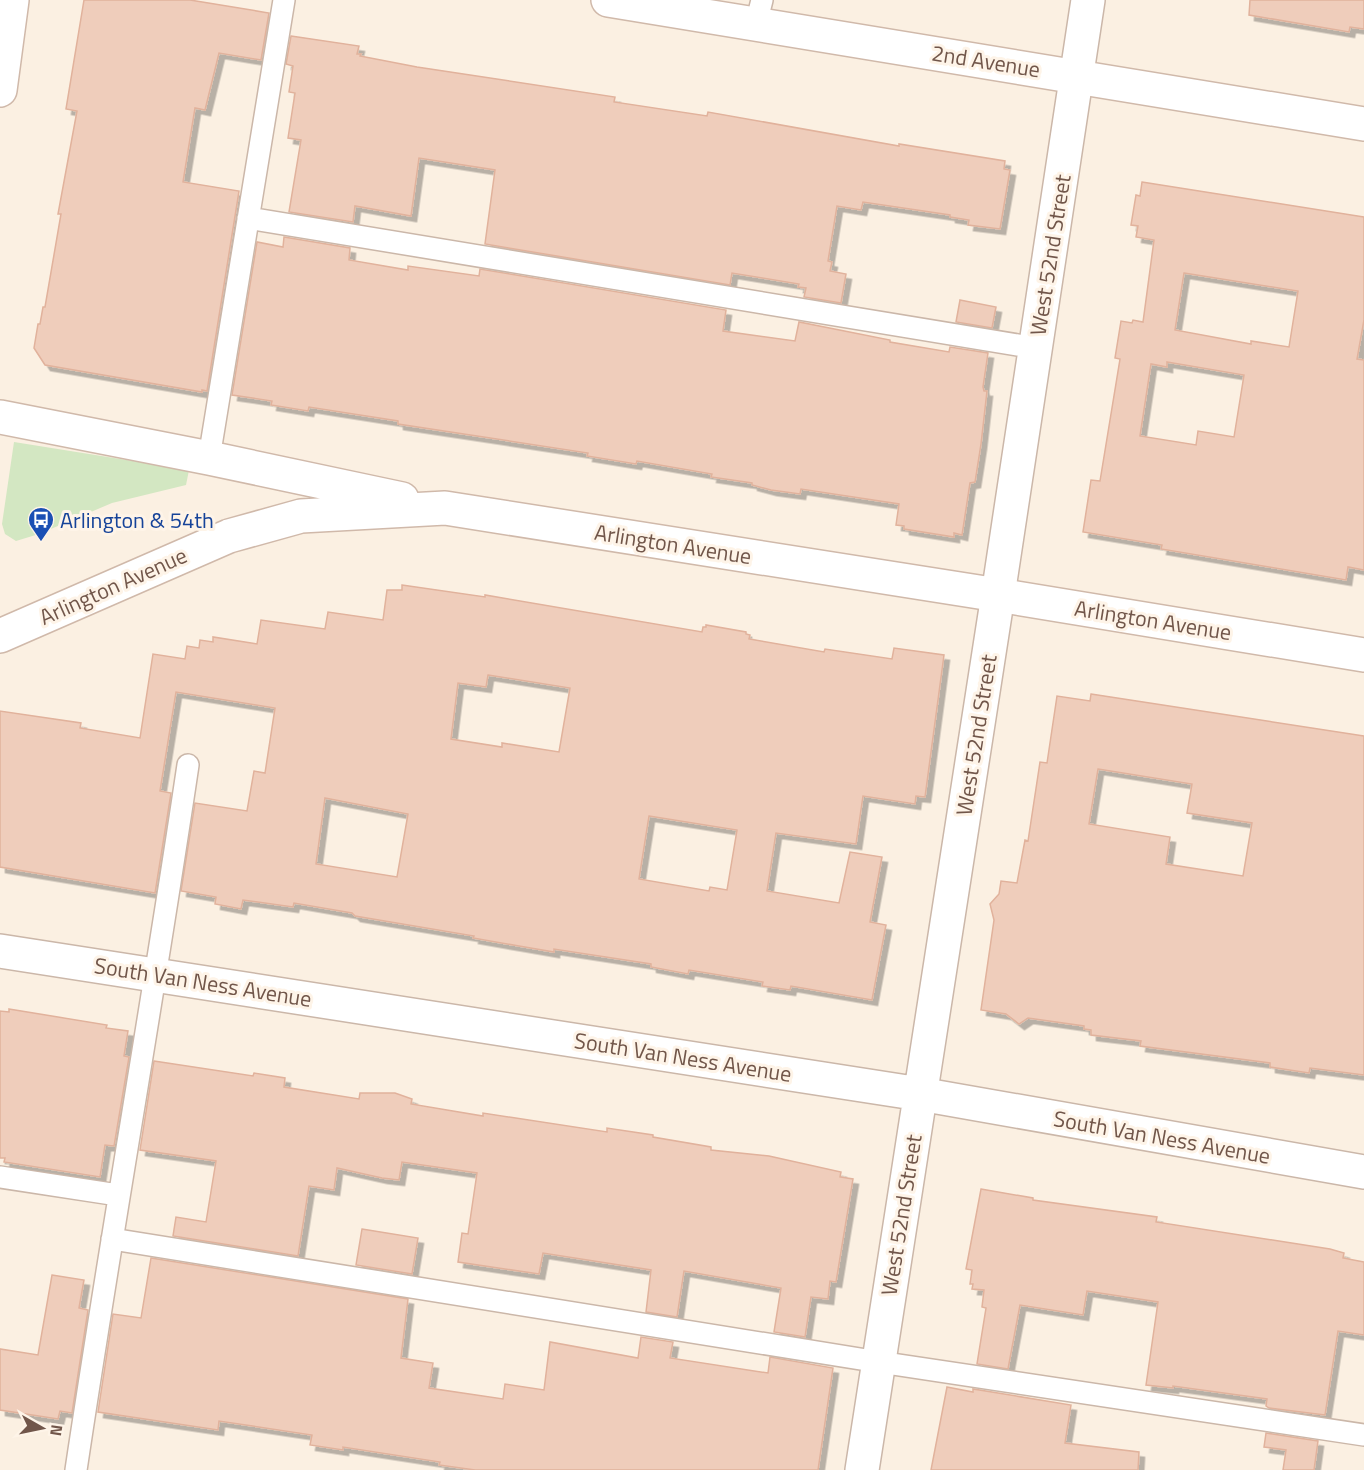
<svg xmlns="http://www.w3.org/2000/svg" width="1364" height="1470" font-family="'Titillium Web',sans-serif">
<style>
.green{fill:#d3e7c2}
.building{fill:#efcdbb;stroke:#e1b29c;stroke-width:1.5;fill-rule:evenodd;filter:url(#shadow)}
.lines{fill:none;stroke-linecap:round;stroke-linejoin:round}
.lane-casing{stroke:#cbb7a9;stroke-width:24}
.street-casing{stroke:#cbb7a9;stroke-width:36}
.secondary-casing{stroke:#d0b9aa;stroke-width:36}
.lane{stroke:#fff;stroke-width:21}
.street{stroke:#fff;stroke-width:33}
.secondary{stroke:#fff;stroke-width:33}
.labels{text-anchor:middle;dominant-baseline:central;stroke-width:6;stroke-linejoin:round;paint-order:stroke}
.street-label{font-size:22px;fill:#71564a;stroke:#fef4e8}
.transit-label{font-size:22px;fill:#164399;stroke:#fef4e8;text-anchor:start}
</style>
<defs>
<filter id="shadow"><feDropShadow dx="5.5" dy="5.5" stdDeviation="0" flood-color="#0004"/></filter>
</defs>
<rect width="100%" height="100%" fill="#fbf0e2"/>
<path class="green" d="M14 442 189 470 186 485 112 503 39 534 16 541 5 534 2 524Z"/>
<path class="building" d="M84 0H190L269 13 261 60 219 53 205 110 195 108 183 182 239 191 207 391 202 390V392L45 365 34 348 38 324H40L43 307H45L61 214H58L77 111 66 109Z
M1250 0H1364V29L1350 27 1349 32 1249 15Z
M291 36 359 46 357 54H361L360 56 417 67 615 97 614 102 707 116 708 112 899 146V144L1005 161 1004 169 1010 170 1000 229 968 225 969 220 950 217V215L863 202 861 210 837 206 828 261 832 262 830 271 846 274 841 303 804 297 806 288 798 287 799 284 732 273 730 285 485 244 495 170 419 158 411 216 355 206 353 222 289 212 301 140 288 138 295 93 289 92 293 66 286 64Z
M1142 182 1364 217V320L1357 359 1364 360V570L1348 567 1346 580 1161 549 1162 545 1083 532 1091 480 1100 481 1120 359 1115 358 1121 321 1132 323 1133 320 1143 322 1154 240 1136 237 1138 226 1131 225 1136 195 1140 196ZM1184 273 1298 291 1289 347 1251 341V344L1175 330ZM1167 362 1244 375 1234 437 1198 431 1196 445 1140 436 1151 364 1167 367Z
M284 237 350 248 349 260 408 270V266L479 276 480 269 726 310 723 331 795 341 799 322 890 340V342L949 352 950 347 988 353 983 387 984 391H987L981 444 975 482 970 483 962 535 954 533V537L904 529V526L896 525 899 504 801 489 800 494 771 490 752 485V483L711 477 712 474 637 461 636 464 587 456 588 453 398 424V421L309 407 308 411 271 405 272 401 232 395 257 242 283 247Z
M960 300 996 307 992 328 956 322Z
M402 585 485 597V595L702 632 703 627H706V625L746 632V634L750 635 749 639 824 652 825 649 892 659 894 648 944 655 925 797 916 796 915 804 863 796 856 844 776 833 767 891 839 903 850 852 882 857 870 922 886 925 872 1000 791 986 790 990 762 986 763 982 689 970 688 974 651 967V964L554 949V952L519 946 473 938 474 936 355 916 352 913 294 903 293 907 243 900 241 909 215 904 216 897 181 891 195 803 247 811 254 771 265 773 275 708 176 692 160 791 171 793 155 893 0 867V711L81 723 80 728 140 738 153 654 185 659 187 646 199 648 200 640 213 642V637L257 644 261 620 325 629 328 612 383 620 387 590H402ZM488 675 570 688 559 752 502 743V747L451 739 458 683 486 687ZM325 798 408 814 397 877 316 864ZM649 816 737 830 727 890 710 887 709 891 639 879Z
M1091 694 1364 736V1075L1310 1068 1309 1073 1270 1067V1063L1140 1046 1141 1041 1091 1035V1030L1084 1029V1026L1028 1018 1019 1024 1006 1014 981 1010 994 920 990 904 999 894 1001 881 1017 883 1025 840 1028 841 1040 762 1047 763 1057 696 1090 701ZM1098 769 1192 784 1187 813 1252 823 1243 876 1166 864 1170 837 1089 824Z
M9 1009 107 1025 106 1028 128 1031 124 1056 129 1057 114 1146 105 1145 100 1177 4 1162 5 1158H0V1011L9 1012Z
M154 1061 253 1076 254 1073 285 1078 284 1087 359 1099 360 1093H395L412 1099 411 1104 483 1116V1113L607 1132V1128L653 1135V1137L711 1147V1150L769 1156 841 1172 840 1177 853 1179 836 1282 830 1281 828 1299 811 1297 805 1337 774 1332 781 1288 684 1271 677 1317 646 1312 651 1270 543 1253 539 1274 458 1262 462 1233 468 1234 477 1173 402 1162 399 1180 382 1178 337 1168 334 1190 309 1186 298 1256 173 1236 176 1217 206 1222 216 1161 140 1150Z
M981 1189 1033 1198V1200L1157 1217 1156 1222 1330 1249 1344 1253 1343 1258 1364 1262V1335L1338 1331 1325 1415 1269 1408 1266 1406 1267 1399 1173 1386V1388L1146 1385 1158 1302 1087 1291 1083 1315 1020 1305 1008 1369 977 1364 986 1308 982 1307 984 1290 972 1289 973 1284H970L972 1270 966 1269Z
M362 1229 418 1238 412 1274 356 1265Z
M151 1258 408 1299 401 1358 433 1363 429 1388 503 1399 505 1384 544 1390 550 1342 638 1358 641 1337 673 1342 670 1358 768 1373 770 1357 833 1368 818 1470H475L439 1465 440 1462 343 1447V1450L310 1445 312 1435 219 1421 218 1430 98 1412 113 1314 141 1318Z
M52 1275 84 1280 79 1308 88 1310 72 1413 60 1411 58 1419 0 1410V1349L38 1355Z
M947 1387 973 1392V1389L1071 1405 1065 1443 1139 1452 1138 1470H931Z
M1266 1433 1318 1441 1314 1470H1283L1286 1450 1264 1447Z"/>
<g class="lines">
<defs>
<path id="lane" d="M756 24 762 0
M248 218 1036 348
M209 458 284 0
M0 1177 118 1195
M112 1239 879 1362 1364 1435
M76 1470C111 1235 153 1001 188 765"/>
<path id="street" d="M0 951 920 1094 1364 1172
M862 1470 998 595 1088 0"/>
<path id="secondary" d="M608 0 1364 124
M0 90 12 0
M0 417 209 458 402 499
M0 636 229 536 301 516 445 508 998 595 1364 655"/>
</defs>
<use href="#lane" class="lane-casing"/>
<use href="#street" class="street-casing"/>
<use href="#secondary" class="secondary-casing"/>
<use href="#lane" class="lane"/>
<use href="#street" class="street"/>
<use href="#secondary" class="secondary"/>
</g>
<defs>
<symbol id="bus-pin" viewBox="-11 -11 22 30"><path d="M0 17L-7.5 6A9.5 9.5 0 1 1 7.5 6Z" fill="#1a4fb4" stroke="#fef4e8"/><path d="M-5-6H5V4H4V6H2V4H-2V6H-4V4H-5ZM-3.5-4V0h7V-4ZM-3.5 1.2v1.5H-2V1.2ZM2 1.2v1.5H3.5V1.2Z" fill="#fff"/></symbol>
</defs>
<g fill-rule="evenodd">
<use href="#bus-pin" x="26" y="505" width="30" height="40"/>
</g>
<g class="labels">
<g class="street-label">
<text transform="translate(986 61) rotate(9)">2nd Avenue</text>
<text transform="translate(1050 255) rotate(-81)">West 52nd Street</text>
<text transform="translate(673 544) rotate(9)">Arlington Avenue</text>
<text transform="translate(113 586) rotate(-24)">Arlington Avenue</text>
<text transform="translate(1153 620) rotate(9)">Arlington Avenue</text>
<text transform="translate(976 735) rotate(-81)">West 52nd Street</text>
<text transform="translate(203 982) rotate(9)">South Van Ness Avenue</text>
<text transform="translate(683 1057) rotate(9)">South Van Ness Avenue</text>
<text transform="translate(1162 1137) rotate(10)">South Van Ness Avenue</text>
<text transform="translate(901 1215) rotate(-81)">West 52nd Street</text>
</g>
<g class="transit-label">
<text x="60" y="520">Arlington &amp; 54th</text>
</g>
</g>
<g transform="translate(42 1428) rotate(99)" stroke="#fef4e8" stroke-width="4.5" paint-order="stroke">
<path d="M0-4.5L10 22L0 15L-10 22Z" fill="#71564a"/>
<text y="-9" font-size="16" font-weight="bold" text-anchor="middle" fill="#71564a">N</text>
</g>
</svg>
